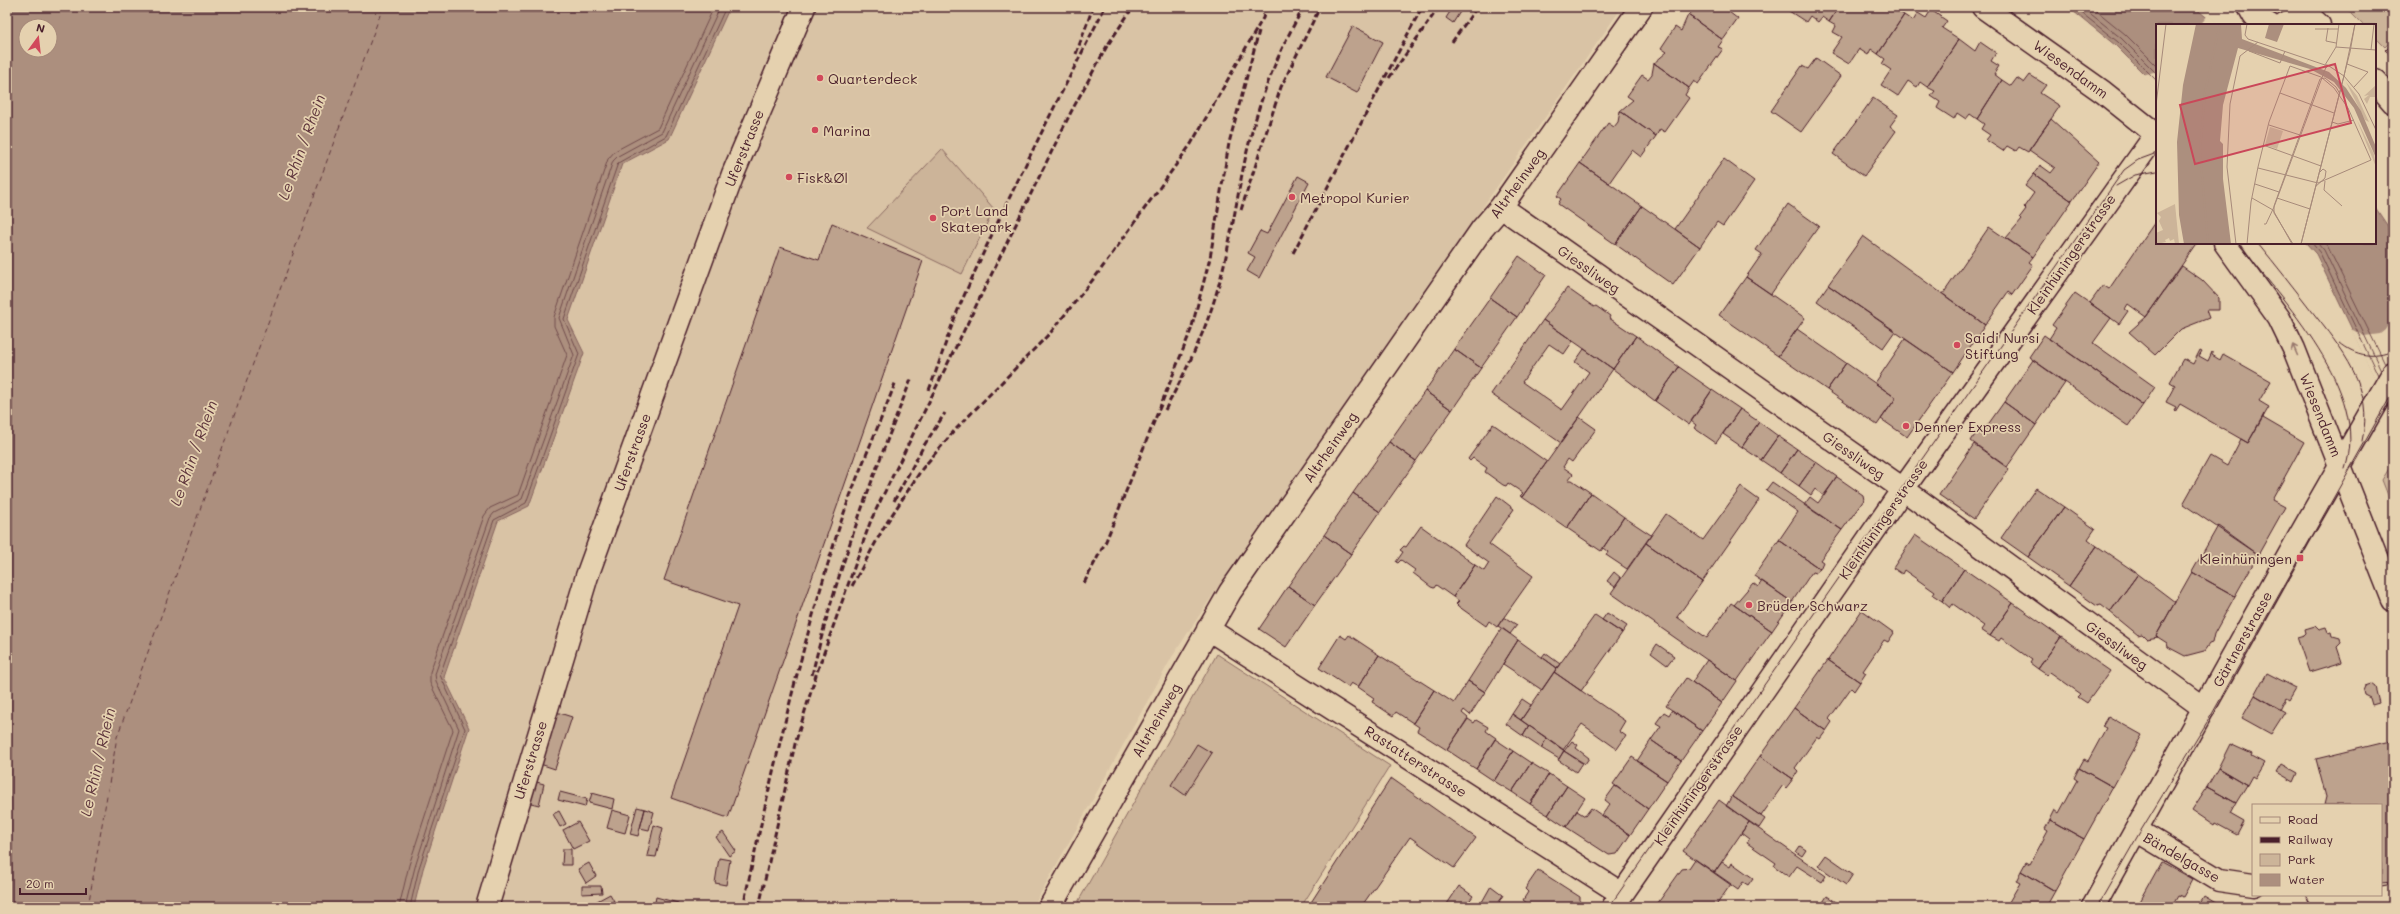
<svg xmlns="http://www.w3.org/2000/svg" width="2400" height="914" font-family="Mali,sans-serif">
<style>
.built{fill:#d9c3a5}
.green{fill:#ccb499;stroke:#8b6a62}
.water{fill:#ac8f7e;stroke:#85625d;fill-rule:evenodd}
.pier{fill:#e5d1af}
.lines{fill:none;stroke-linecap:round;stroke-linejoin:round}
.shore{stroke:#714c4c;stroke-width:1}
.ferry{stroke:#5e353c;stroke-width:1;stroke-dasharray:5 4;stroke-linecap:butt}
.building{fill:#bda28d;stroke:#4a1f2b}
.minor-casing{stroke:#4a1f2b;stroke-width:25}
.tertiary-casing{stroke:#4a1f2b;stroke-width:25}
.minor{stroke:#e5d1af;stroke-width:22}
.tertiary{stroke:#e5d1af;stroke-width:22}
.tram{stroke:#4a1f2b;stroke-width:1}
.rail{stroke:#4a1f2b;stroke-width:3;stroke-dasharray:6 3;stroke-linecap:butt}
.oneway{stroke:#98786d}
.poi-dot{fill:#d1495b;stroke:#e5d1af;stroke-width:1.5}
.labels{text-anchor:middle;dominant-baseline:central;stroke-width:3.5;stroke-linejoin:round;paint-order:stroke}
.street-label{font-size:14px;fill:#4a1f2b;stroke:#e5d1af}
.poi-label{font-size:14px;fill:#4a1f2b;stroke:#e5d1af;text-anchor:start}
.water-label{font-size:15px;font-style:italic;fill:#5e353c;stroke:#e5d1af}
.inset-river{fill:none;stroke:#ac8f7e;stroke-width:2}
.inset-road{fill:none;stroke:#a78a7a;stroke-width:1}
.view{fill:#ca4759;fill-opacity:0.15;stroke:#ca4759;stroke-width:2}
.inset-edge{fill:none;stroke:#4a1f2b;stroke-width:2}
</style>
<rect width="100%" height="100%" fill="#e5d1af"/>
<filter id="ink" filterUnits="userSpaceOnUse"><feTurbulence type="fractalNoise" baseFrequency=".025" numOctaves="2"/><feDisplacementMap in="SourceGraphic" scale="8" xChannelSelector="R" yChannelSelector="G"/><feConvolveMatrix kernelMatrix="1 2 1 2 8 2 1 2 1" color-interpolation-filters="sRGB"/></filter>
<g filter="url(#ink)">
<path class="built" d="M730 7H1622L1214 593 1172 657 1033 907H414L423 869 469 728 444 677 498 521 530 506 584 354 568 320 622 164 669 139Z"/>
<path class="green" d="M2345 7H2393V39L2385 47 2375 37V25H2363Z
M942 149 994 209 962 274 867 228Z
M2393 462V508L2382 480Z
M1217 654 1390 766 1301 907H1085L1078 902Z"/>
<path class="water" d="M8 7H730L669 139 622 164 568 320 584 353 529 506 498 521 444 677 469 728 423 869 414 907H7ZM26 26H50V50H26Z
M2068 7H2194L2216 25H2157V87L2115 45Z
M2375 207 2393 234V415L2316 254 2306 243H2375Z"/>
<path class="pier" d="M2208 15 2218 25H2200Z
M2157 71V89L2143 75Z
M2393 317V417L2351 329 2364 336 2380 334 2385 330Z"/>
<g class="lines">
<path class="shore" d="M2074 7 2118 42 2157 81
M2082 7 2121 38 2157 74
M2092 7 2125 34 2157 66
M2312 243 2320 253 2378 375
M2318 243 2324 250 2381 370
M2326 243 2385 364
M399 907 409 865 453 730 430 683V672L484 516 490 508 518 495 567 355 554 326V317L608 159 615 151 658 128 714 7
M405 907 415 867 459 729 436 681 435 674 490 518 494 513 522 499 574 355 559 318 613 161 618 156 662 132 720 7
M410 907 419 868 465 729 440 675 494 520 526 503 579 354 564 319 618 163 666 136 726 7"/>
<path class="ferry" d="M88 907 117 737 383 7"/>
</g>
<path class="building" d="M1453 7H1463L1453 23 1446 18Z
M1698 7H1732L1729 12 1738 19 1723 40 1688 15Z
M1791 7H1839L1829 22 1822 17 1818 22 1810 16 1806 22 1789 11Z
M1839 7H1897L1895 9 1904 15 1878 54 1871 49 1868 55 1859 49 1849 64 1831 53 1842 37 1833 32 1836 26 1829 22Z
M1931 10 1947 21 1942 28 1959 39 1927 87 1920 82 1917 87 1908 81 1898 96 1881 85 1891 70 1882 64 1885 59 1878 54 1904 15 1913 21 1918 13 1926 18Z
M1688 15 1723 40 1718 47 1723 49 1698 84 1694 81 1689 88 1654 63 1667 52 1661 48 1675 27 1681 31Z
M1353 26 1383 42 1357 93 1326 77Z
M1959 39 1975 51 1980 42 1996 53 1991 61 1999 66 1994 74 2002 80 1977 119 1970 114 1966 119 1957 113 1954 119 1937 108 1940 102 1931 96 1935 91 1927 87Z
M2391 44 2393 46V58L2385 50Z
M1816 58 1841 76 1801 132 1771 111 1802 66 1808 69Z
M1654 63 1689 88 1685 95 1689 98 1665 132 1660 129 1656 136 1620 111 1633 100 1627 96 1642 75 1648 79 1652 74Z
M2030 75 2046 85 2040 93 2060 106 2028 152 2019 147 2016 151 2007 146 2003 151 1986 140 1990 135 1981 129 1984 124 1977 119 2002 80 2011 86 2017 78 2024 83Z
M1873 98 1898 115 1890 126 1896 131 1864 176 1833 154Z
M1620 111 1656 136 1641 157 1632 150 1609 183 1580 163 1608 123 1614 127 1618 122Z
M2051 119 2099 162 2072 201 2034 174 2040 165 2051 173 2055 168 2029 150Z
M1724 159 1754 181 1723 226 1717 222 1700 247 1675 229Z
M1580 163 1642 206 1615 244 1558 204 1561 199 1557 196Z
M2034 174 2072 201 2033 257 2006 238 2022 219 2020 217 2026 209 2024 207 2034 193 2025 186Z
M1298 176 1309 182 1259 278 1247 271 1255 257 1248 253 1260 231 1267 234Z
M1788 204 1819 226 1771 294 1746 277 1762 254 1756 250Z
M1642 206 1700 247 1673 285 1615 244Z
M2157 219V243H2197L2146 317 2128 304 2125 309 2128 311 2119 324 2090 303 2103 285 2109 289Z
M832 223 923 261 728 818 671 798 738 606 664 580 780 247 819 260Z
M1989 227 2033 257 2029 262 2033 265 2012 295 2008 292 1985 325 1943 294Z
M1863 236 1985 325 1953 372 1828 285Z
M1519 256 1546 275 1517 317 1490 298Z
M2182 266 2202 280 2219 298V310H2206L2209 318 2181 329 2155 355 2129 332 2146 317Z
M1746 277 1805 318 1778 356 1719 315Z
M1828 285 1895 331 1883 348 1817 301Z
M1567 288 1594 307 1596 306 1610 316 1609 318 1636 336 1613 369 1543 320Z
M2075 293 2111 318 2093 343 2155 387 2143 405 2049 339 2056 328 2052 325Z
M1490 298 1517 317 1481 368 1454 349Z
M1543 320 1573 341 1564 354 1549 344 1522 382 1562 410 1589 372 1575 362 1584 349 1613 369 1561 443 1491 394Z
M1797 329 1846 363 1827 390 1778 356Z
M2044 335 2143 405 2128 426 2029 357Z
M1636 336 1679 367 1655 401 1613 369Z
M1905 339 1953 372 1907 437 1881 419 1896 398 1875 383Z
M1454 349 1481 368 1452 410 1425 391Z
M2200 350 2202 351 2199 356 2208 361 2212 352V355L2220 360 2223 354 2271 381 2259 401 2269 407 2248 443 2180 404 2175 412 2174 411 2176 407 2166 402 2175 385 2170 382 2183 359 2193 364Z
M2033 360 2065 383 2036 425 2004 402Z
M1846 363 1896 398 1877 425 1827 390Z
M1679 367 1712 390 1689 425 1655 401Z
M1712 390 1740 409 1716 443 1694 428 1696 425 1691 421Z
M1425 391 1452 410 1416 461 1389 442Z
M2004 402 2036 425 2007 467 1971 441 1978 430 1982 433Z
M1740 409 1759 422 1742 447 1723 434Z
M2264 414 2263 418 2304 442 2272 500 2285 507 2258 555 2183 504 2210 456 2227 466 2241 439 2248 443Z
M1579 417 1596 429 1572 462 1568 459 1563 467 1573 474 1568 480H1572L1591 493 1567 528 1522 497Z
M1759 422 1778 436 1761 460 1742 447Z
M1493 424 1547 462 1522 497 1520 496 1523 493 1508 483 1506 486 1503 485 1485 472 1487 468 1473 458 1470 461 1468 459Z
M1778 436 1797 449 1780 473 1761 460Z
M1389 442 1416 461 1380 512 1353 493Z
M1974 444 2009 469 1974 519 1939 495Z
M1797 449 1816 462 1799 486 1780 473Z
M1816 462 1837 477 1824 496 1815 489 1811 495 1799 486Z
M1837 477 1863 495 1864 500 1842 530 1804 505 1810 497 1818 503Z
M1772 482 1842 530 1820 560 1823 562 1820 569 1779 540 1798 512 1766 490Z
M1741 487 1759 500 1702 582 1646 543 1666 514 1703 540Z
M2036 488 2064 507 2028 557 2001 538Z
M1353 493 1380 512 1351 554 1324 535Z
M1591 493 1624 517 1601 551 1567 528Z
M1497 496 1514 509 1489 544 1533 576 1497 627 1489 621 1486 626 1458 606 1456 604 1459 601 1453 597 1475 565 1484 571 1489 563 1464 545Z
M2064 507 2095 529 2088 539 2097 546 2069 586 2028 557Z
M1624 517 1651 535 1627 569 1606 555 1608 552 1603 548Z
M1421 526 1475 565 1453 597 1436 585 1434 588 1431 587 1413 573 1415 570 1401 560 1398 563 1396 562 1403 552 1400 550 1404 546 1406 547Z
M2218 526 2258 555 2235 596 2192 572Z
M1324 535 1351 554 1315 605 1288 586Z
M1915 535 1964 569 1942 601 1933 595 1935 592 1904 570 1902 574 1893 568Z
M1779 540 1820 569 1815 573 1812 572 1792 602 1754 576Z
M1646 543 1702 582 1677 617 1707 638 1731 603 1772 631 1737 681 1611 593Z
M2097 546 2138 574 2110 612 2101 605 2097 606 2069 586Z
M1964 569 2013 603 1990 636 1981 630 1984 626 1953 604 1950 608 1942 601Z
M1614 572 1621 578 1615 587 1607 581Z
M2192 572 2235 596 2214 634 2212 643 2209 644 2204 651 2185 656 2168 647 2167 643 2156 636Z
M2138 574 2175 602 2156 636 2158 637 2147 639 2142 634 2138 635 2110 612Z
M1762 581 1792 602 1772 631 1734 605 1753 583 1758 587Z
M1288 586 1315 605 1286 647 1259 629Z
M2013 603 2061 637 2038 669 2030 663 2032 660 2001 638 1999 641 1990 636Z
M1862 610 1894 633 1888 642 1884 640 1863 671 1866 673 1860 682 1828 660Z
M1607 613 1627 626 1622 633 1602 620Z
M1595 615 1622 633 1581 691 1554 672Z
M1504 617 1517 625 1510 634 1498 626Z
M2315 626 2319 630 2326 628 2328 633 2332 632 2333 636 2340 638 2341 643 2337 647 2342 662 2309 672 2297 637 2304 635 2306 633 2305 629Z
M1502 628 1518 640 1485 692 1468 681Z
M1340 635 1346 639 1349 635 1379 655 1358 687 1351 683 1348 687 1319 668Z
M2061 637 2110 671 2087 703 2078 697 2081 694 2050 672 2047 675 2038 669Z
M1518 640 1557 668 1542 690 1503 664Z
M1657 644 1674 656 1667 665 1651 653Z
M1545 653 1560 664 1557 668 1542 657Z
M1379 655 1434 690 1413 723 1396 712 1393 716 1372 702 1374 698 1358 687Z
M1707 660 1737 681 1722 703 1692 682Z
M1828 660 1860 682 1854 691 1851 688 1829 719 1832 722 1826 731 1794 708Z
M1554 672 1625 721 1619 731 1626 736 1617 749 1582 724 1563 750 1521 720Z
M2267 673 2296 688 2289 700 2286 698 2280 710 2255 695Z
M1686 678 1722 703 1702 731 1666 706Z
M1468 681 1485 692 1470 715 1464 710 1462 713 1468 718 1447 750 1417 731 1419 727 1413 723 1434 690 1454 703Z
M2371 684 2375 687 2379 703 2372 705 2370 698 2364 695 2363 691 2365 686Z
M2255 695 2285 712 2271 734 2242 718Z
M1522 699 1531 705 1521 720 1512 714Z
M1794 708 1826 731 1820 739 1817 737 1795 768 1798 771 1793 779 1760 756Z
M550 710 572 717 555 769 534 762Z
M1672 710 1702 731 1681 761 1651 740 1661 726 1656 723 1664 712 1669 715Z
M1512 714 1529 726 1523 736 1506 724Z
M2108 716 2142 735 2113 787 2079 768 2084 759 2088 761 2106 728 2102 726Z
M1468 719 1474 723 1476 720 1488 727 1486 731 1496 738 1476 769 1447 750Z
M1529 726 1547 738 1541 748 1523 736Z
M1547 738 1564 750 1559 759 1541 748Z
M1495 739 1513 751 1494 781 1476 769Z
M1651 740 1681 761 1667 781 1637 761Z
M1572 741 1578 745 1576 748 1589 758 1585 764 1564 751Z
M2390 741 2393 755V882L2381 883V805H2324L2326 797 2316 759Z
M1197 744 1212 753 1185 795 1171 785Z
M2230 744 2252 754 2251 756 2264 763 2255 778 2252 776 2247 785 2218 768Z
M1513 751 1531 763 1512 792 1494 781Z
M1564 751 1582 763 1576 772 1558 760Z
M1760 756 1793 779 1786 788 1783 785 1761 816 1732 796Z
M1632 757 1667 781 1648 809 1613 784Z
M1531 763 1549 774 1530 804 1512 792Z
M2282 764 2298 773 2294 782 2277 772Z
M2079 768 2113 787 2084 839 2050 820 2055 810 2059 813 2077 780 2074 778Z
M2218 768 2247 785 2236 803 2207 787Z
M1549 774 1567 786 1548 815 1530 804Z
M1391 778 1476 838 1454 868 1410 837 1361 907H1308Z
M533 781 544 784 539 805 527 802Z
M1567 786 1585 798 1566 827 1548 815Z
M1615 786 1648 809 1630 835 1602 815 1610 804 1605 800Z
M2207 787 2236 803 2230 814 2244 822 2237 835 2215 823 2214 825 2192 810Z
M560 792 587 799 585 807 558 800Z
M592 793 614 799 612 809 589 803Z
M1732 796 1765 819 1759 828 1726 806Z
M1719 800 1749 822 1714 873 1683 851Z
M637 807 645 809 638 836 630 834Z
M1591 808 1630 835 1617 854 1609 855 1566 827 1577 811 1585 816Z
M645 809 654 812 649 830 640 828Z
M612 810 630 815 625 833 607 828Z
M559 811 566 824 560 827 553 814Z
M2050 820 2084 839 2055 891 2021 871 2026 862 2030 864 2048 831 2045 829Z
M578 822 589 841 573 849 563 830Z
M1749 822 1826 876 1822 882 1797 866 1789 877 1774 866 1776 863 1747 843 1749 839 1741 833Z
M654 825 663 828 656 857 647 856Z
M723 832 736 851 729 856 716 837Z
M1800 846 1806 850 1802 856 1796 852Z
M563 849H571V865H562Z
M1826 855 1853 874 1846 885 1818 866Z
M719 858 730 860 726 885 715 883Z
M1695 859 1731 884 1715 907H1655L1682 869 1689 868Z
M1722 862 1730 867 1732 863 1753 878 1748 885 1743 882 1738 890 1714 873Z
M2162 862 2193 879 2183 897 2178 895 2171 907H2137Z
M589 863 596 876 586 883 578 869Z
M1538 870 1580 897V907H1532L1523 900 1528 892 1525 889Z
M2021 871 2055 891 2046 907H2006L2020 883 2016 881Z
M582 886H601L602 893 582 894Z
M1459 886 1473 896 1465 907H1445Z
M1491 886 1503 895 1499 902 1505 907H1489L1482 902Z
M610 894 614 901 603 907 588 906Z
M1827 896 1842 906 1820 907Z
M2204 896 2219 905 2218 907 2198 906Z
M656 897 678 903 677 907H654Z
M2247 903 2263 907H2246Z"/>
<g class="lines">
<defs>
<path id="minor" d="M1983 7 2103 92 2157 135
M2249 7 2254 16 2270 25
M2303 10 2319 25
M2284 25 2299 17 2304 7
M2375 81 2393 102
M1501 207 1903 489 2204 708
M2225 243 2279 318 2294 349 2393 600
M1208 629 1622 894
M2136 830 2219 880 2253 885
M2319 895 2359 901 2393 896
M487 907 587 576 733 174 804 7
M1050 907 1230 592 1482 229 1501 207 1641 7
M1613 907 1903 489 2157 133"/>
<path id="tertiary" d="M2093 907 2299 537 2393 373"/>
</defs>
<use href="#minor" class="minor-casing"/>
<use href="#tertiary" class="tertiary-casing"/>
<use href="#minor" class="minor"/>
<use href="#tertiary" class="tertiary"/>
<path class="tram" d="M2116 186 2135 175 2157 171
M2238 243C2282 300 2372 391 2345 469
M2258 243C2276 265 2294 288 2311 310 2342 350 2375 387 2362 441
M2340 343C2356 356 2374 359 2393 351
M1609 907 2124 170 2138 160 2157 153
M2097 907 2140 832 2212 714 2393 392"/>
<path class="rail" d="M1452 42 1477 7
M1076 54 1093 7
M1389 78 1439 7
M1241 210 1281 87 1320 7
M1293 253 1422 7
M929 390C940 362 948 333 960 305 1004 204 1055 106 1105 7
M1165 410C1187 369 1207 329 1219 284 1229 248 1235 211 1242 174 1254 115 1273 59 1304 7
M894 501 923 447 945 413
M1084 583 1106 541 1191 330 1210 258 1229 143 1259 31
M852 586 884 527 922 469 955 430 1051 332 1099 272 1191 144 1263 18 1266 7
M812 675C836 572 873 475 912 377
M743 907C770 780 799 655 838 531 854 480 877 431 896 381
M759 907 795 744 816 675 871 520 1071 112 1107 46 1133 7"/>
</g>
<defs><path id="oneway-shaft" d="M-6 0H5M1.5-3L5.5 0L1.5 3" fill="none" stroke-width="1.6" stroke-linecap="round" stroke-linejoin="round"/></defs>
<use class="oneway" href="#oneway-shaft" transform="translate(2295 350) rotate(-114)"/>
</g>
<g class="poi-dot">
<circle cx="820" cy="78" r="4"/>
<circle cx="815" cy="130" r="4"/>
<circle cx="789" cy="177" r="4"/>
<circle cx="1292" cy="197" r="4"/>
<circle cx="933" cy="218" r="4"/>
<circle cx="1957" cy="345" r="4"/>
<circle cx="1906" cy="426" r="4"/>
<rect x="2296" y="554" width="8" height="8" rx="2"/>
<circle cx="1749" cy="605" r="4"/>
</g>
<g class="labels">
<g class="street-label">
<text transform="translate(2071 69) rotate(36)">Wiesendamm</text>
<text transform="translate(744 148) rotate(-68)">Uferstrasse</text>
<text transform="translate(1517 183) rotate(-54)">Altrheinweg</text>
<text transform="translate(2071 254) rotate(-55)">Kleinhüningerstrasse</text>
<text transform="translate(1589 269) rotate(35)">Giessliweg</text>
<text transform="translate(2321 415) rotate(68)">Wiesendamm</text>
<text transform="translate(1330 447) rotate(-55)">Altrheinweg</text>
<text transform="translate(632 452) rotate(-70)">Uferstrasse</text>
<text transform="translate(1854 455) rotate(35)">Giessliweg</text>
<text transform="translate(1883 519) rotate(-55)">Kleinhüningerstrasse</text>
<text transform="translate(2242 639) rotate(-61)">Gärtnerstrasse</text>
<text transform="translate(2117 645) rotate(36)">Giessliweg</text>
<text transform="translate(1156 720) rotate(-60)">Altrheinweg</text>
<text transform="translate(530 760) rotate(-73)">Uferstrasse</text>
<text transform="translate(1416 761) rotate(33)">Rastatterstrasse</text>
<text transform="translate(1698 785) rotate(-55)">Kleinhüningerstrasse</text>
<text transform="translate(2182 857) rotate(30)">Bändelgasse</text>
</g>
<g class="poi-label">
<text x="828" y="78">Quarterdeck</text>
<text x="823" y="130">Marina</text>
<text x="797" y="177">Fisk&amp;Øl</text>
<text x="1300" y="197">Metropol Kurier</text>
<text x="941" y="210">Port Land<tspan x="941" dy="16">Skatepark</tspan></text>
<text x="1965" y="337">Saidi Nursi<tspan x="1965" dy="16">Stiftung</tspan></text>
<text x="1914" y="426">Denner Express</text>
<text x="2292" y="558" text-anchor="end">Kleinhüningen</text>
<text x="1757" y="605">Brüder Schwarz</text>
</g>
<g class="water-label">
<text transform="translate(301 147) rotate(-70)">Le Rhin / Rhein</text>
<text transform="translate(193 453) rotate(-70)">Le Rhin / Rhein</text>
<text transform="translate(97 762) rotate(-77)">Le Rhin / Rhein</text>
</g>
</g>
<g transform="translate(2156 24)">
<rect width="220" height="220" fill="#e5d1af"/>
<path d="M190 58 201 72 213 98 209 96ZM220 61V73H214L211 80 208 75 213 71 208 72ZM201 96 218 130 220 143 205 106ZM114 103 127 107 121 125 109 121ZM19 180 23 220H19L18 215 14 217 13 214 9 216 10 218 1 220 0 209 7 206 3 197 5 193 1 189Z" fill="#ccb499"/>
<path d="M40 0H85L86 15 173 48 190 64 205 87 220 123V134L198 84 178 58 154 45 82 24 67 81 64 117 67 120V155L75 220H28L23 191 21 118 27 61ZM113 0H128L121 18 109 14Z" fill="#ac8f7e"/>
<path class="inset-river" d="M52 220 44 127 49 68 64 0"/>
<path class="inset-road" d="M91 0 89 11 92 15 169 41M199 0 188 52 203 70 220 106M172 4 170 17 180 19M159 5H182M180 23 220 26M215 26 218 0M93 27 124 39 129 27M171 40 170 44 169 41 180 23 183 0M191 40 212 48 198 63M124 69 178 89M0 81 10 0M176 98 182 100 198 96M113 101 144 111M107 121 165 142M169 157 168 166 186 182M99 160 123 168M159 163 169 154 170 147 167 145 164 148M96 174 117 186 136 220M121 174 154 185M108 200H110L118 183 170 43M80 220 71 143 74 80 84 32 102 18M91 220 95 178 102 143 113 98 134 42 165 53 178 64 192 84 215 136 162 159 102 144M137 220 118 189V182L164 55 169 54 180 63 184 70M145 220 188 52 173 42M145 220 194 28 199 0"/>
<path class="view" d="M179 40 195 99 39 140 24 81Z"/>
<rect width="220" height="220" class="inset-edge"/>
</g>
<rect width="2400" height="914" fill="none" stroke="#e5d1af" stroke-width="24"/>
<rect x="12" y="12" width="2376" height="890" fill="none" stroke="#4a1f2b" stroke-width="1.5" filter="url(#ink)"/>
<rect x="2252" y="804" width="130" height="92" fill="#e5d1af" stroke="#a78a7a"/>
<rect x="2260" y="817" width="20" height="6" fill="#e5d1af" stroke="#a78a7a"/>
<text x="2288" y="824" font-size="12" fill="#4a1f2b">Road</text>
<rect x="2260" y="837" width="20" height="6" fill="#4a1f2b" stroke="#a78a7a"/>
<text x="2288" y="844" font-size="12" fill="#4a1f2b">Railway</text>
<rect x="2260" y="854" width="20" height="12" fill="#ccb499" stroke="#a78a7a"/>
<text x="2288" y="864" font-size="12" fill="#4a1f2b">Park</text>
<rect x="2260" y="874" width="20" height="12" fill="#ac8f7e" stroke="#a78a7a"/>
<text x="2288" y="884" font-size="12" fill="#4a1f2b">Water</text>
<g transform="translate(38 38) rotate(15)"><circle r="19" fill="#e5d1af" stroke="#a78a7a"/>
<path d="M0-3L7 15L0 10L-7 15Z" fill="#d1495b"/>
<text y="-6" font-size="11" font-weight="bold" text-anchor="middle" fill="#4a1f2b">N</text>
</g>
<path d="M20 888v6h66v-6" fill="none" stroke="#4a1f2b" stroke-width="2"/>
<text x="26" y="888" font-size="12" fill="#4a1f2b" stroke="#e5d1af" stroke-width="3" paint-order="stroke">20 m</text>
</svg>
